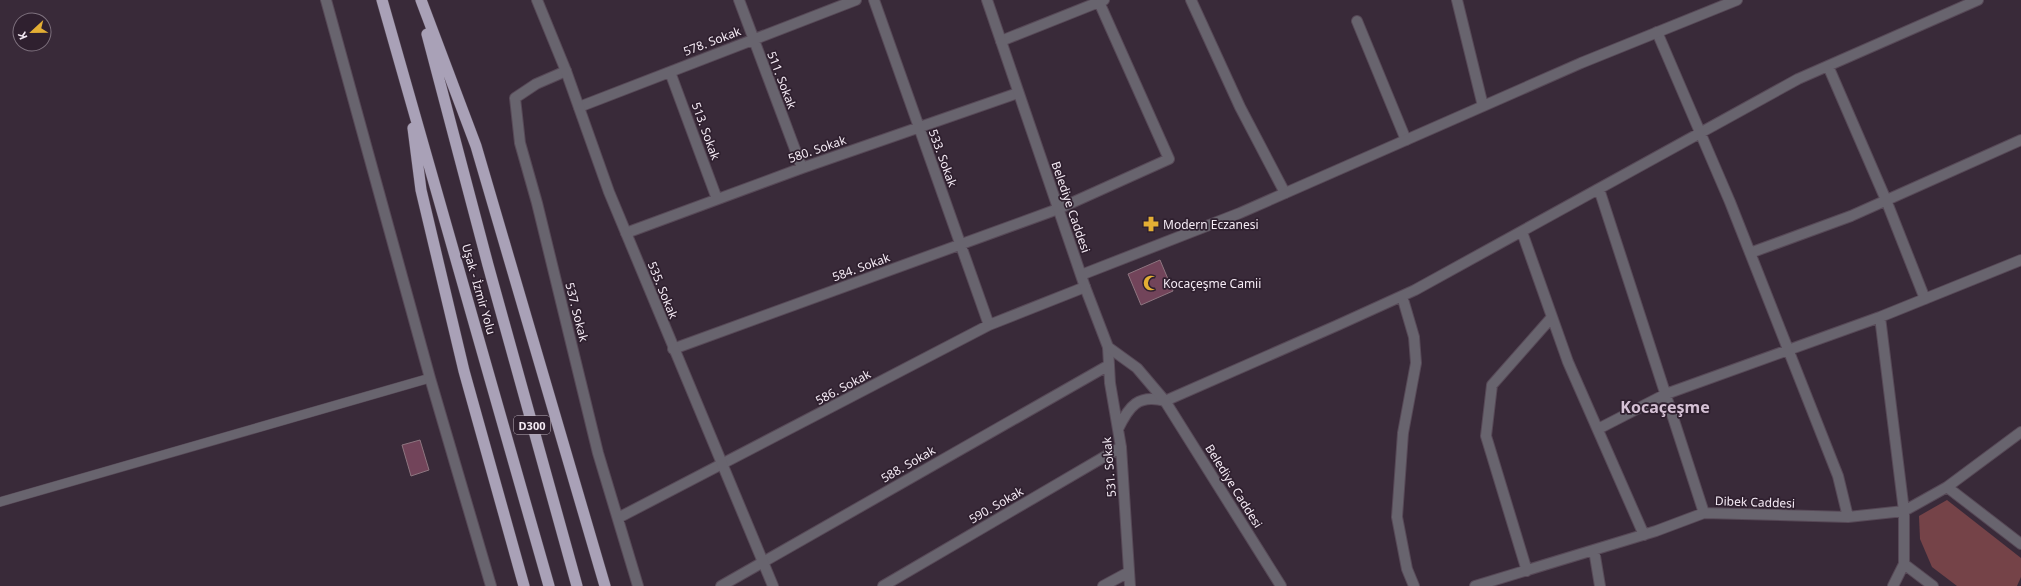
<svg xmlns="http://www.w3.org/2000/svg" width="2021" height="586" font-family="'Noto Sans',sans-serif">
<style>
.green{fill:#754348}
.building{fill:#72445a;stroke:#8e7580}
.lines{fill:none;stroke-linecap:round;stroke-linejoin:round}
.service-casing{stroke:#574957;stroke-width:10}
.minor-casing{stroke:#574957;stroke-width:12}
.tertiary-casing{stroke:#574957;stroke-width:12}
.trunk-casing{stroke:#574957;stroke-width:12}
.service{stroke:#68646e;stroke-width:9}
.minor{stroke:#68646e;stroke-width:10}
.tertiary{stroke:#68646e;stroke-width:10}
.trunk{stroke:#a9a1b7;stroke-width:11}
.labels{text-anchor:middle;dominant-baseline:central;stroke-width:3.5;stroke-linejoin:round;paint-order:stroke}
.shield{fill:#2f202f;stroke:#baaeba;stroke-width:1}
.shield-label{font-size:11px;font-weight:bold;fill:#f5ebf5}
.street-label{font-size:12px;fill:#f5ebf5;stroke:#2f202f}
.poi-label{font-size:12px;fill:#f5ebf5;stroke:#2f202f;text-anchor:start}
.district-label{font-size:16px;font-weight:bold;fill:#d5c1d5;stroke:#2f202f}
</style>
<rect width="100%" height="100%" fill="#392a39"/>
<path class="green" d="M1947 500 2021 558V577L2017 586H1957L1932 567 1920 539 1919 516Z"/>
<path class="building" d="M1160 260 1173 291 1141 305 1128 274Z
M420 440 429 470 411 476 402 445Z"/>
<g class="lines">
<defs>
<path id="service" d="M0 502 430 378"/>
<path id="minor" d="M326 0 430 378 491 586
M739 0 802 168
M874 0 989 325
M1191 0 1240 107 1285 193
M1357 21 1406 140
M1657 32 1730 202 1838 476 1848 517
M1001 41 1104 0
M1828 66 1886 200 1925 299
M566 71 536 84 515 98 520 143 537 203 598 453 638 586
M670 72 717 199
M579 107 856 0
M1599 189 1704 513
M1522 232 1568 362 1644 535
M626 233 802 168 1018 93
M1750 253 1851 216 2021 140
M1402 296 1414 337 1416 363 1403 433 1397 517 1407 569 1414 586
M1880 317 1904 511V564L1893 586
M1108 347 1110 383 1121 447 1130 586
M673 349 1058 209 1169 159 1099 2
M1118 429C1129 406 1138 394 1165 401L1338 325 1415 290 1798 79 1978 0
M1598 429 1666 394 1880 317 2021 260
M1947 487 2021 544
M618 518 989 325 1085 287
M1594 550 1600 586
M1904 564 1933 586
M1527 571 1486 436 1492 385 1552 317
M721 586 1109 365
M883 586 1121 447
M1103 586 1129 572
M1475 586 1656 531 1704 513 1848 517 1904 511 1947 487 2021 432"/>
<path id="tertiary" d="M537 0 566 71 609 192 773 586
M987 0 1085 287 1108 347 1137 368 1165 401 1281 586
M1457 0 1483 106
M1081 275 1240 213 1581 63 1737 0"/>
<path id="trunk" d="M382 0 549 586
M421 0 476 146 605 586
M427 34 488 265 577 586
M413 128 421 190 464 371 524 586"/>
</defs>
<use href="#service" class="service-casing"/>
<use href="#minor" class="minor-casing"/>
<use href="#tertiary" class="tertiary-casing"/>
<use href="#trunk" class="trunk-casing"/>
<use href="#service" class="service"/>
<use href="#minor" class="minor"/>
<use href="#tertiary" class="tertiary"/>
<use href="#trunk" class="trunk"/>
</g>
<defs>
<symbol id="pharmacy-bare" viewBox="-9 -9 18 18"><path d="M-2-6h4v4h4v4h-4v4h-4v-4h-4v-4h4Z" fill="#e3ae34" stroke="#2f202f" stroke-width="2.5" paint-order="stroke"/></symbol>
<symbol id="mosque-bare" viewBox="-9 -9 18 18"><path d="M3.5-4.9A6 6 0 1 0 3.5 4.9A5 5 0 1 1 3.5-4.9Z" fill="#e3ae34" stroke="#2f202f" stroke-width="2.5" paint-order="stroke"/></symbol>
</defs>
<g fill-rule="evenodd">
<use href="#pharmacy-bare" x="1140" y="213" width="22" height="22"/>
<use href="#mosque-bare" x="1140" y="272" width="22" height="22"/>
</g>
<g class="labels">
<rect class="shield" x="514" y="416" width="36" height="18" rx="3"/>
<g class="shield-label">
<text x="532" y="425">D300</text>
</g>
<g class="street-label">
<text transform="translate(712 41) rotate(-21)">578. Sokak</text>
<text transform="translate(782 80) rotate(69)">511. Sokak</text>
<text transform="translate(706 131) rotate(70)">513. Sokak</text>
<text transform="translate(817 149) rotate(-19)">580. Sokak</text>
<text transform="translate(943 158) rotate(70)">533. Sokak</text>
<text transform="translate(1071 207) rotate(71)">Belediye Caddesi</text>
<text transform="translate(861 267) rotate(-20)">584. Sokak</text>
<text transform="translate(479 289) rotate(74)">Uşak - İzmir Yolu</text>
<text transform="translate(663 290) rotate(68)">535. Sokak</text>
<text transform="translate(577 312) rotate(76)">537. Sokak</text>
<text transform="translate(843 387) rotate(-28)">586. Sokak</text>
<text transform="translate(908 464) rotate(-30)">588. Sokak</text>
<text transform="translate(1109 467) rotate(-95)">531. Sokak</text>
<text transform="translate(1234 486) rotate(58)">Belediye Caddesi</text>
<text transform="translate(1755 502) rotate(2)">Dibek Caddesi</text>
<text transform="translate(996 505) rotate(-30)">590. Sokak</text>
</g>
<g class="poi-label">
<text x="1163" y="224">Modern Eczanesi</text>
<text x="1163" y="283">Kocaçeşme Camii</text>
</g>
<g class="district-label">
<text x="1665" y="407">Kocaçeşme</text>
</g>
</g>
<g transform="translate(32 32) rotate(248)"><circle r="19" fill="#2f202f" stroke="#7e717e"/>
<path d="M0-3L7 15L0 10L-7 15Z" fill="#e3ae34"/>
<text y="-6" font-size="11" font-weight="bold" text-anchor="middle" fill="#f5ebf5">K</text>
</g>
</svg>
